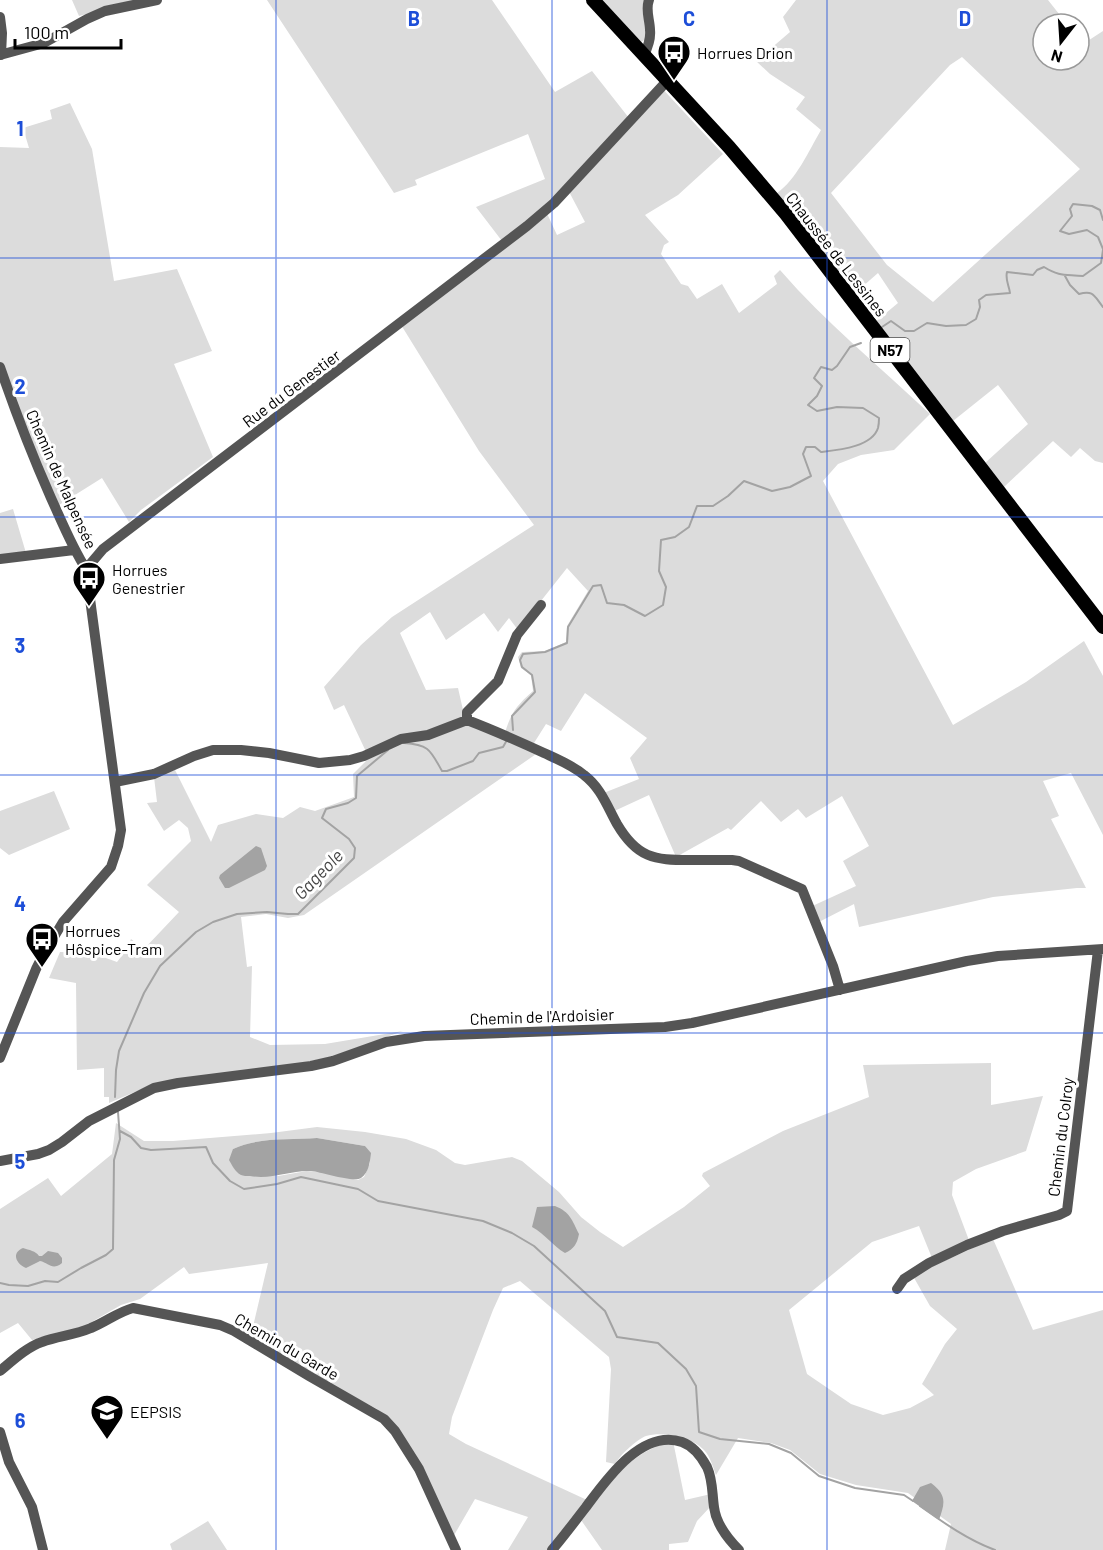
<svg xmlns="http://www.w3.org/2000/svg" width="1103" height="1550" font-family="Barlow,sans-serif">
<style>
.green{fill:#dcdcdc;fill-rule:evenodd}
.water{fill:#a3a3a3}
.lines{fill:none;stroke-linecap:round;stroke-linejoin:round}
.stream{stroke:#a3a3a3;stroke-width:2}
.minor{stroke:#555;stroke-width:10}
.major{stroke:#000;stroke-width:14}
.grid{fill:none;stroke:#1d4ed8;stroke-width:1.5;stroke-opacity:0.55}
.labels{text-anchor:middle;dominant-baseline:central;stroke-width:6;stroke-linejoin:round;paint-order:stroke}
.shield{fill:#fff;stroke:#4c4c4c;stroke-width:1.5}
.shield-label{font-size:15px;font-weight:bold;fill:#000}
.poi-label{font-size:16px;fill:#000;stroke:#fff;text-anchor:start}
.street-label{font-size:16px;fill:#000;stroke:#fff}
.water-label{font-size:18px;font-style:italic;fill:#444;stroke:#fff}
.grid-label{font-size:20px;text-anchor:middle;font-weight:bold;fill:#1d4ed8;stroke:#fff;stroke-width:6;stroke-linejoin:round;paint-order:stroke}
</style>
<rect width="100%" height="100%" fill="#fff"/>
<path class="green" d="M72 0H140L79 16Z
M267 0H492L555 92 592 71 629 118 658 84 723 154 678 195 645 215 669 242 664 245 661 254 681 284 688 286 697 299 722 284 739 313 777 284 774 276 780 270C825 322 879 366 930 414L894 450 861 455 838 464 823 481 953 725 1026 682 1084 641 1103 676V835L1071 773 1043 781 1059 816 1051 819 1086 888H1077L993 897 859 927 854 904 815 924 808 908 856 886 843 861 869 846 842 796 806 818 798 809 781 822 761 801 731 830 728 828 676 857 649 795 610 813 601 794 639 779 630 758 647 738 585 693 561 731 546 724 534 743 539 752 304 915 288 918 266 914 241 917 247 967 252 966 250 1037 270 1045 325 1044 403 1031 331 1057 290 1065 151 1085 109 1103V1097H104V1068L77 1070 76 983 49 978 60 952 92 953 117 962 127 949 131 939 144 949 179 912 147 885 191 841 188 828 179 820 164 831 147 803 157 802 154 777 175 770 211 842 218 825 256 814 283 818 300 807 315 811 354 797 353 774 369 758 344 705 334 710 324 687 361 645 392 617 534 525 479 451 398 320 502 241 476 207 545 179 528 134 415 180 417 185 394 193ZM566 186 585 222 557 235 544 207ZM567 568 588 591 567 626 566 642 545 651 522 652 518 657 521 668 531 675 533 691C515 707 511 713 504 736L466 723 458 688 426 690 400 633 430 612 446 640 484 613 498 632 509 618 518 630Z
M598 0H645L646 39 641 42Z
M796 0H1048L1067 24H1043V60H1079V39L1083 44 1103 31V463L1095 461 1080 448 1071 457 1053 441 1004 487 985 463 1028 424 998 385 953 421 874 323 898 303 878 273 854 294 776 194C797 179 808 152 821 130L796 109 805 97 770 74 756 61 790 32 783 17ZM962 57 1080 169 933 302 887 265 831 193 950 65Z
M70 103 92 149 114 281 177 269 212 351 174 364 213 457 141 510 129 522 102 478 59 505 0 371V147L29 148 23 128 52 119 50 110Z
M13 509 26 553 0 558V513Z
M54 791 70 829 9 855 0 848V811Z
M991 1063V1105L1043 1096 1026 1151 976 1169 953 1182 952 1195 970 1243 932 1258 919 1226 872 1242 789 1310 807 1374 851 1404 883 1415 910 1408 934 1395 922 1384 945 1344 957 1329 930 1306 913 1276 922 1271 993 1239 1033 1330 1103 1310V1550H945L951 1524 908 1493 856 1485 820 1474 790 1450 771 1443 738 1438 716 1475C713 1467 710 1456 704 1450 692 1437 663 1431 646 1436 636 1440 620 1455 615 1464L606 1462 611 1369 609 1357 520 1281 503 1288 493 1310 452 1417 449 1434 466 1444 587 1500 550 1550H508L528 1517 475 1499 453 1537 415 1455 377 1409 311 1374 251 1335 268 1263 189 1274 184 1267 140 1299 121 1305 83 1327 55 1335 32 1340 18 1323 0 1333V1209L48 1178 61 1196 112 1154 116 1123 144 1141H173L271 1133 317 1127 365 1132 406 1139 436 1150 455 1163 465 1165 512 1157 522 1161 559 1192 581 1217 600 1232 623 1247 684 1207 710 1186 702 1176 703 1173 783 1131 869 1097 863 1065ZM317 1138 365 1146 370 1163 364 1177 358 1180 321 1172 307 1171 278 1176 233 1149C258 1137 290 1140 317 1138Z
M673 1441 685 1500 711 1494V1506L697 1521 688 1542 669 1544V1550H602L581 1520C608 1485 628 1452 673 1441Z
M208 1521 227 1550H172L170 1544Z"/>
<path class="water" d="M256 846 261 848 267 866 265 870 229 888H225L219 878 220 875Z
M317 1138 365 1146 371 1153C370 1161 369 1173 361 1178 354 1183 322 1172 311 1171 290 1170 272 1180 250 1176 247 1176 243 1176 241 1175 235 1172 232 1165 229 1160L233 1149C258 1137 290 1140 317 1138Z
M555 1206C570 1212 572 1220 579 1234 577 1244 574 1249 565 1253 553 1246 545 1234 532 1227L537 1207Z
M23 1248C29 1250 36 1251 39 1256H42L48 1251 58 1253 62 1258V1263C52 1271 49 1263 40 1261L26 1268C16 1264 11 1253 23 1248Z
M931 1483C947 1495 945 1503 939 1520L912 1501 920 1487Z"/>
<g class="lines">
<path class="stream" d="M1103 220 1100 210 1092 206 1073 204 1070 209 1072 216 1060 231 1069 234 1087 230 1098 237 1103 249
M1065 276 1070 285 1079 294C1094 290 1094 296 1103 307
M882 327 891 321 905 331H914L927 323 946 326 966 325 976 319 980 307 979 300 986 295 1010 293C1009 285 1005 280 1007 272L1033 275 1037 270 1044 267C1060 277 1066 274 1083 276L1101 263 1103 250
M513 730 512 716 535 692 532 675 522 667 520 660 523 654 545 652 567 643 568 627 593 586 601 585 607 603 624 605 645 616 663 605 666 587 659 571 661 540 675 537 689 527 697 506H713L728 496 744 481 772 491 790 487 811 476 803 454 806 447H815L821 452C838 450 872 447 878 428 879 424 879 421 879 418L863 408 837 407 817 411 808 405 817 396 822 386 814 378 821 367 832 370 837 366 850 347 861 343
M404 743C430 745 430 750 442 771H447L473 761 479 753 503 747 507 740
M115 1097 116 1070 119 1051 144 993 160 966 196 932 213 922 237 914 267 912 288 914H298L354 858 355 848 349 839 322 818 326 809 348 803 356 798 357 776 388 750
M120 1131 131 1137 141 1148 151 1150 206 1147 213 1163 230 1181 244 1189 277 1184 301 1177 358 1189 378 1201 483 1221 512 1233 534 1246 605 1311 617 1337 658 1343 686 1369 696 1386 699 1432 720 1439 769 1444 791 1453 819 1476 855 1488 904 1495 913 1501
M0 1283 9 1285 28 1286 45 1281 58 1282 81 1268 106 1255 113 1249 114 1160 120 1139 118 1112
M920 1506C944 1523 968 1540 995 1550"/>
<path class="minor" d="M0 17 2 33 1 55
M0 55 44 43 87 19 105 11 157 0
M644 55C648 47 651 39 650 30 650 20 645 10 649 0
M0 367C15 411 32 455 51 498 62 522 72 547 86 569
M0 559 74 550
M467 720V712L498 681 517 635 541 605
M115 782 154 774 194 756 213 750H241L269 753 319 763 350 760 364 756 401 739 428 735 467 720C493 730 518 741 544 753 557 759 572 765 584 775 601 788 607 806 617 824 637 858 654 860 690 860 704 860 718 860 732 860L739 861 802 889 833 966 840 990
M0 1058 36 969 43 955 63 922 111 867 118 846 121 830 86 569 103 549 527 226 554 203 667 81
M0 1161 38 1154 49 1150 62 1142 89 1121 154 1088 178 1083 311 1066 333 1061 386 1042 424 1036 665 1027 692 1023 967 961 998 956 1103 949
M897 1289 904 1279 929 1263 967 1245 1003 1231 1059 1215 1067 1211 1098 950
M0 1371C12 1361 27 1347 42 1342 58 1336 75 1335 91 1328 106 1322 118 1312 133 1308L220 1325 234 1331 309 1376 384 1419 395 1431 419 1469 456 1550
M0 1432 9 1462 32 1507 43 1550
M552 1550C564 1536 575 1521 586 1507 606 1480 642 1428 682 1442 693 1446 701 1456 707 1467 713 1480 712 1494 714 1507 716 1524 727 1538 739 1550"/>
<path class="major" d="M593 0 729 147 786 214 1103 627"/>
</g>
<path class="grid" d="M276 0V1550M552 0V1550M827 0V1550M0 258H1103M0 517H1103M0 775H1103M0 1033H1103M0 1292H1103"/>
<defs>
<symbol id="bus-pin" viewBox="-11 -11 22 30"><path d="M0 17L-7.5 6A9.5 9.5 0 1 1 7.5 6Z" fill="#000" stroke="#fff"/><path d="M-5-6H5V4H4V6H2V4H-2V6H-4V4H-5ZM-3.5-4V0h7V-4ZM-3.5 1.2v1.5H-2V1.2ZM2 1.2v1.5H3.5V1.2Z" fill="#fff"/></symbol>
<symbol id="school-pin" viewBox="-11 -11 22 30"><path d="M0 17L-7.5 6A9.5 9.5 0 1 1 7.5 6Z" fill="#000" stroke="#fff"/><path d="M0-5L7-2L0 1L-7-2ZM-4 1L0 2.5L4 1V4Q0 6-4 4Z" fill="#fff"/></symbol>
</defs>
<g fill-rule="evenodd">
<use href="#bus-pin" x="655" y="33" width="38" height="52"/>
<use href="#bus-pin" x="70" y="559" width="38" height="52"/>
<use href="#bus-pin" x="23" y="920" width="38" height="52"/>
<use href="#school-pin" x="88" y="1392" width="38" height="52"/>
</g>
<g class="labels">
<rect class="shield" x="870.5" y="338" width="39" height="24" rx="4.5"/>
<g class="shield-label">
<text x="890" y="350">N57</text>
</g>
<g class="poi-label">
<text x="697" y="52">Horrues Drion</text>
<text x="112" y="569">Horrues<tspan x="112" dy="18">Genestrier</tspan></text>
<text x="65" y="930">Horrues<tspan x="65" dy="18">Hôspice-Tram</tspan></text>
<text x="130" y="1411">EEPSIS</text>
</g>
<g class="street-label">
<text transform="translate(837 254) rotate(52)">Chaussée de Lessines</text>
<text transform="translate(291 388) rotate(-37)">Rue du Genestier</text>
<text transform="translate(62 479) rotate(66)">Chemin de Malpensée</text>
<text transform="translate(542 1016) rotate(-2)">Chemin de l'Ardoisier</text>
<text transform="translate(1060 1137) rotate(-83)">Chemin du Colroy</text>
<text transform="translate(287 1346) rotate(30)">Chemin du Garde</text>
</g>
<g class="water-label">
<text transform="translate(318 874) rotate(-46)">Gageole</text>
</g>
</g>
<g class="grid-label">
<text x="414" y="26">B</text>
<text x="689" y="26">C</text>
<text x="965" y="26">D</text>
<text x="20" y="136">1</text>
<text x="20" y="394">2</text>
<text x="20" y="653">3</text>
<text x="20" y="911">4</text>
<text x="20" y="1169">5</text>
<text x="20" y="1428">6</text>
</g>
<g transform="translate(1061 42) rotate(197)"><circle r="28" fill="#ffffff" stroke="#999999" stroke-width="1.5"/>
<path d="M0-4.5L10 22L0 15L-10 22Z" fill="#000000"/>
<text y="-9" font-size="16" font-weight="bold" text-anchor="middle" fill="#000000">N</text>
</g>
<path d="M15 39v9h106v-9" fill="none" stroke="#000000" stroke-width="3"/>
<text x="24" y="39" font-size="18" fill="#000000" stroke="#ffffff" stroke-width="4.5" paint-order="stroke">100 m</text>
</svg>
